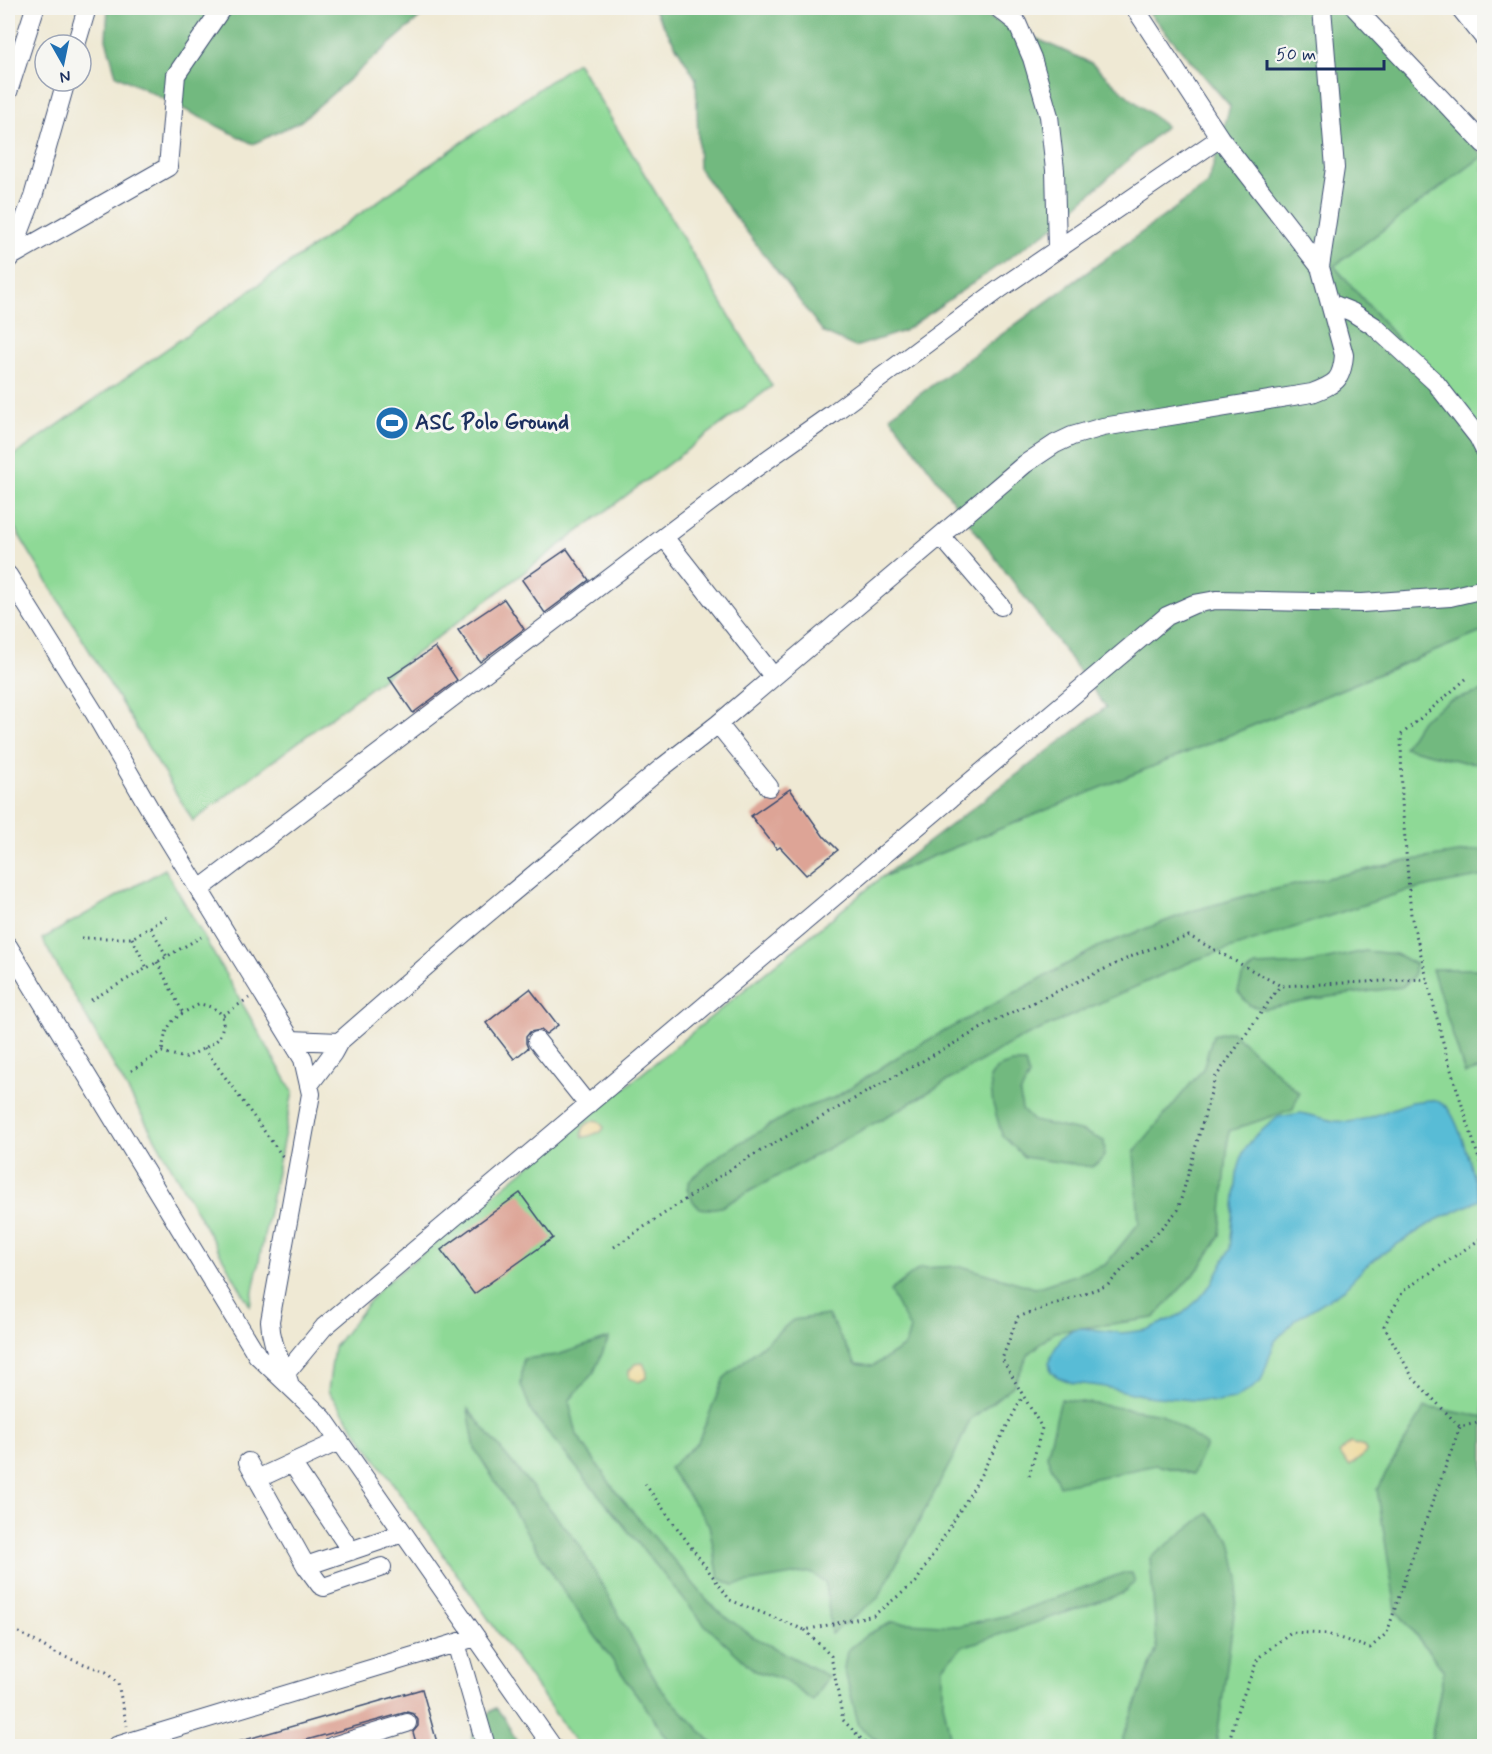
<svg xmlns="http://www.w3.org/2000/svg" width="1492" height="1754" font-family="Mynerve,sans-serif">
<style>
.green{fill:#8ed996;stroke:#54847a;stroke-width:1.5}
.forest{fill:#72b97f;stroke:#46746e;stroke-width:1.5}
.sand{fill:#eeda9e;stroke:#84847e;stroke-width:1.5}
.water{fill:#58bcd6;stroke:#3a769a;stroke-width:1.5}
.building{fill:#dda496}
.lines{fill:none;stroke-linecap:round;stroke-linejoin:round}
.minor-casing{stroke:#3b4b70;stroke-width:20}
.path{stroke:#3b4b70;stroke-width:3;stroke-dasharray:1.5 4.5;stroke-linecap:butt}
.minor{stroke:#fff;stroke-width:18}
.labels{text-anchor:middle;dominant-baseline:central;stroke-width:6;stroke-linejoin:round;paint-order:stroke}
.poi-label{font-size:22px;font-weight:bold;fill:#1b2f5e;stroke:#f6f6f2;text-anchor:start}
</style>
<rect width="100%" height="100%" fill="#f6f6f2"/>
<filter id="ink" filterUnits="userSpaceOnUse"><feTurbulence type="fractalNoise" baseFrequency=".0167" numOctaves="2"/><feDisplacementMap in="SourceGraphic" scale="12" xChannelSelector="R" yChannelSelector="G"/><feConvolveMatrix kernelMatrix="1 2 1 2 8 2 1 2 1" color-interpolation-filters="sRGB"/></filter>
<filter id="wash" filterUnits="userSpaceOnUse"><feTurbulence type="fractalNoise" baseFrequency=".008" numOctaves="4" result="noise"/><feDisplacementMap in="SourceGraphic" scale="24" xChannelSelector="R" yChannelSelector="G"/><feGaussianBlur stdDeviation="1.35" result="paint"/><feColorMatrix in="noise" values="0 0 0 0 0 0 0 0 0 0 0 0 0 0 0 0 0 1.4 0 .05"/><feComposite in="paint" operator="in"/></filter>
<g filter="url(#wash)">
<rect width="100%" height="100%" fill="#efe9d4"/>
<path class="green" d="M577 62 772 386 193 821 8 517V460Z
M1483 156 1484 158V438L1334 266Z
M1484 631V1417L1425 1407 1396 1610 1444 1671 1430 1746H578L328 1391 334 1347 380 1288 882 877Z
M165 869 293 1092 250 1306 42 939Z"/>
<path class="forest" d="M108 8H431L301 121 253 144 116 75 106 39Z
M653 8H972L977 12 1091 63 1129 97 1166 126 1052 228 904 331 855 347 824 333 699 169 696 79Z
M1145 8H1356L1483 156 1334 266 1484 438V631L882 877 1106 707 890 416 1208 184 1230 106Z
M1484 691V763L1464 762 1404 747 1421 720 1449 701Z
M1484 849V876L1406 891 1195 960 1013 1042 900 1109 721 1207C698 1211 697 1210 687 1189L690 1180 721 1154 792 1112 836 1097 899 1056 1100 946 1192 911 1253 894 1406 861Z
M1365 951 1396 954 1415 964 1413 977 1402 987 1328 997 1264 1009 1249 1005 1238 992 1242 977 1255 966 1305 964Z
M1432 969H1484V1068L1465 1074Z
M1231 1031 1299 1093 1293 1109 1229 1131 1220 1236 1201 1266 1154 1318 1054 1332 1029 1354 1013 1386 970 1420 954 1456 878 1598 831 1634 826 1583 810 1572 733 1585 719 1578 709 1525 669 1468 698 1442 724 1378 793 1320 828 1315 856 1364 873 1366 905 1346 910 1329 890 1291 920 1268 961 1266 1035 1288 1105 1265 1139 1223 1134 1152 1203 1069 1213 1035Z
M1012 1063H1025L1029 1076 1020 1094 1022 1110 1033 1121 1084 1132 1104 1141C1106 1157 1105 1158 1092 1167L1024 1157 1002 1135 993 1104 990 1078 997 1068Z
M609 1338 594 1372 569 1401 577 1435 616 1492 714 1608 752 1636 828 1676 813 1701 782 1679 755 1671 703 1623 532 1413 521 1385 523 1359 557 1355Z
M1061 1399 1162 1414 1206 1445 1193 1474 1156 1465 1059 1486 1047 1456Z
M1425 1407 1484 1417V1746H1430L1444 1671 1396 1610 1377 1489Z
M468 1409 579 1544 660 1688 715 1746H673L562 1589 475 1449Z
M1208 1513 1231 1541 1239 1578 1216 1746H1123V1737L1157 1648 1150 1558Z
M1123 1573H1132L1135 1582 1121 1594 962 1647 943 1667V1702L952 1746H885L859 1726 844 1668 847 1651 868 1634 892 1622 957 1626 1009 1615Z
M496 1708 505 1719 519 1746H471C472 1729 481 1717 496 1708Z"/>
<path class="sand" d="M596 1120 601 1123 604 1128 601 1132C594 1132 590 1138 583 1137 580 1127 587 1123 596 1120Z
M643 1363 647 1372 646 1378 639 1382 629 1378V1371L635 1364Z
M1350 1443 1364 1447 1366 1451 1364 1455 1350 1466 1339 1454Z"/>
<path class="water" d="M1430 1100C1434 1101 1440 1101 1443 1104 1459 1113 1474 1181 1480 1200L1436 1220 1383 1253 1365 1267 1342 1291 1296 1319 1275 1341 1261 1381 1250 1390 1234 1399 1217 1402 1146 1396 1100 1386 1073 1383 1058 1377 1051 1372 1049 1362 1052 1354 1061 1338 1073 1329 1083 1328 1122 1333 1146 1330 1182 1314 1200 1298 1212 1283 1230 1249 1237 1174 1243 1152 1254 1137 1278 1117 1301 1113 1334 1121 1349 1122 1368 1118 1411 1102Z"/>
<g id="blocks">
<path class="building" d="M567 549 589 580 545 613 522 580Z
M504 599 524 629 480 662 458 630Z
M435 647 457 680 413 713 389 678Z
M790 789 824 837H825L838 850 806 875 780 847 777 849 751 816Z
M530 989 558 1025 546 1034 541 1030 530 1032 526 1037V1043L528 1048 514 1059 486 1023Z
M520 1193 553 1238 474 1294 441 1250Z
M422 1689 438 1746H417L413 1732 418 1726V1720L414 1714 407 1712 285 1746H234V1743Z"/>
</g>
</g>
<g filter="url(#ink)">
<use href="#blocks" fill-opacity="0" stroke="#3b4b70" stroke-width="1.5"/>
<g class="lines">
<defs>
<path id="minor" d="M998 8 1017 23 1032 58 1049 116 1055 170 1057 248
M1135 8 1220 138 1320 267 1335 168 1322 8
M1355 8 1484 144
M1460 8 1484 38
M1484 8V15
M76 45 87 8
M8 92 35 8
M10 257 33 197 66 81
M8 260 10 257 168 167 176 75 222 8
M1330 303 1352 312 1374 326 1435 382 1478 437 1484 449
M941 536 1001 606
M664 537 773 676
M8 575 95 714 151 811 303 1059 311 1094 270 1321C271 1346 281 1359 289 1382
M718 724 769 787
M200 889 747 474 832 414 1001 288 1220 138
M8 946 257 1355 323 1418 552 1746
M291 1040 339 1042 333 1053 309 1085
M537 1041 588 1105
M339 1042 470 928 664 766 718 724 1025 464 1055 444 1072 436 1103 427 1312 393C1335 384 1342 381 1344 355L1320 267
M286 1373 324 1327 1167 616 1194 604 1216 600 1362 603 1450 597 1484 589
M248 1462 306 1566 403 1533
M292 1463 351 1551
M257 1479 339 1441
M306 1566 320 1585 324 1587 382 1567
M456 1643 486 1746
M116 1746 476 1637
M332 1746 407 1723"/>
</defs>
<use href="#minor" class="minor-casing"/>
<path class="path" d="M1466 679 1401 735 1402 802 1411 915 1446 1054 1484 1175
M151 928 167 957
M81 938H132L169 916
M132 938 147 968
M157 962 183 1013
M91 1000 201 937
M223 1015 249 998
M204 1048 283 1157
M131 1071 162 1052 185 1058C194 1053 213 1045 219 1038 219 1037 222 1030 222 1029 227 1012 214 1007 200 1004 174 1017 166 1021 162 1052
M1484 1234 1479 1240 1403 1291 1384 1326 1413 1378 1460 1427 1484 1421
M614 1247 746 1159 998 1019 1141 952 1189 936 1281 986 1427 979
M1029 1476 1042 1428 1002 1359 1018 1317 1108 1285 1178 1210 1215 1078 1280 986
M645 1484 730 1600 805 1630 874 1615 916 1582 972 1491 1023 1396
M8 1626 57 1654 106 1672 118 1684 127 1726
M805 1630 831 1656 843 1720 868 1746
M1228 1746 1236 1714 1258 1658 1291 1632 1327 1634 1370 1648 1387 1633 1408 1569 1460 1427"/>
<use href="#minor" class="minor"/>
</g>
</g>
<defs>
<symbol id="stadium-disc" viewBox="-11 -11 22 22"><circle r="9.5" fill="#1f6fb2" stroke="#f6f6f2"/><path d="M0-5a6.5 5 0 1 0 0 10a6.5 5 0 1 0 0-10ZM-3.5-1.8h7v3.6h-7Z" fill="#fff"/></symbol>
</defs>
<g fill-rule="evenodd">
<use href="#stadium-disc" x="373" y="404" width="38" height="38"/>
</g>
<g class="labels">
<g class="poi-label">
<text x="415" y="423">ASC Polo Ground</text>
</g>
</g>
<rect width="1492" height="1754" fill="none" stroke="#f6f6f2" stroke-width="30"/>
<g transform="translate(63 63) rotate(171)"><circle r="28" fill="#f6f6f2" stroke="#9ea6b7" stroke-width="1.5"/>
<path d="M0-4.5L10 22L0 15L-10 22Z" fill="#1f6fb2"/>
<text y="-9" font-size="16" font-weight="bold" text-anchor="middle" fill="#1b2f5e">N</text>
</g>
<path d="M1267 60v9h117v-9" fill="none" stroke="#1b2f5e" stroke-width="3"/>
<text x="1276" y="60" font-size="18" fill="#1b2f5e" stroke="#f6f6f2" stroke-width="4.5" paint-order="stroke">50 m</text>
</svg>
